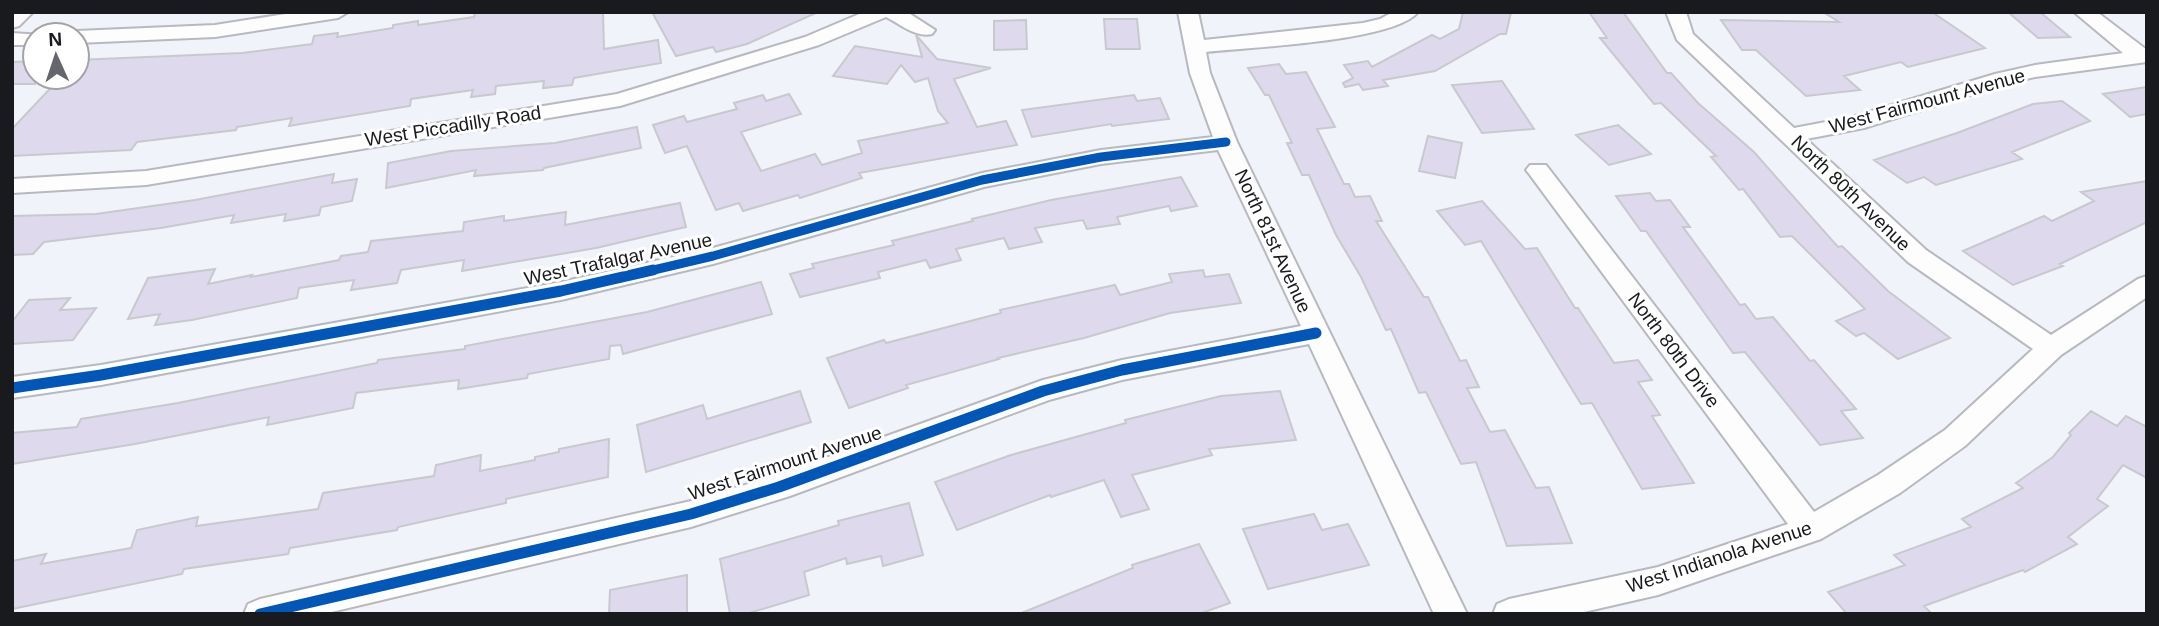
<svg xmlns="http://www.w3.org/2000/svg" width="2159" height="626" font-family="Arial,sans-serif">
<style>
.building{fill:#ded9ec;stroke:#c8c9ce;stroke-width:2}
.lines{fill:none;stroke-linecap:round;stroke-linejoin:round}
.street-casing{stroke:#b7b9be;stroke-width:4}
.street{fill:#fdfdfe;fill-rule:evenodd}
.cycleway-far1-casing{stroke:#fff;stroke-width:12}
.cycleway-casing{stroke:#fff;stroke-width:16}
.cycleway-far1{stroke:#0057b8;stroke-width:9}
.cycleway{stroke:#0057b8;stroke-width:11}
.labels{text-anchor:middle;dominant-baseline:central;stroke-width:6;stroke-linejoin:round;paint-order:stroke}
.street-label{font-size:19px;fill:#191a1e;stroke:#fff}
</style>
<rect width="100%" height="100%" fill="#f0f3fa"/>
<path class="building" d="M475 12H603L604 49 658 40 661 63 574 78 572 85 543 88 544 81 496 86 495 94 471 97 473 90 411 99 410 106 289 126 292 118 237 127 236 130 137 142 131 150 12 156V129L61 77H77V60L242 53 312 44 314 36 338 33 337 37 393 28V25L418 21V25L474 17Z
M652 12H818L747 44 716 52 713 47 676 56Z
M1463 12H1511L1506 34H1500L1435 71 1383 80 1388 86 1363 90 1359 84 1345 87 1343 83 1353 78 1344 65 1368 61 1372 67 1432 35 1440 39 1459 29Z
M1589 12H1623L1667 73H1671L1698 103 1754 152 1838 247 1842 246 1888 291 1950 338 1898 359 1864 333 1856 336 1836 321 1865 309 1792 236 1780 237 1743 189 1739 190 1711 157 1716 156 1661 103 1654 104 1600 38H1607Z
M1823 12H1932L1985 48 1908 67 1901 62 1844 76 1860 90 1806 96 1756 50H1742L1721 20 1839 22Z
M2008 12H2040L2070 37 2038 38Z
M1104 19H1137L1140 49H1106Z
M1026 20 1027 49 994 50V21Z
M916 35 937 59 991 68 954 79 977 127 1006 121 1017 145 859 173 862 178 800 198 798 195 743 211 739 203 716 210 687 146 665 153 653 125 684 116 687 122 737 109 734 103 763 95 766 101 789 94 801 114 741 132 761 171 815 154 822 165 862 153 858 141 948 123 938 111 928 78 915 82 901 65 887 84 833 76 855 46 922 57Z
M35 61V84H12V62Z
M1279 64 1286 74 1306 72 1335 127 1317 129 1344 184H1349L1355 197 1370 196 1382 221H1376L1424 297H1428L1460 361 1466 360 1479 387 1467 388 1490 432 1505 430 1536 488 1549 487 1572 543 1507 546 1476 462 1461 464 1426 392 1419 393 1391 329 1386 330 1361 277 1336 235 1309 175H1302L1287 143H1292L1269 95H1265L1248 68Z
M1502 81 1534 129 1482 133 1452 85Z
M2147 87V114L2130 117 2103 94Z
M1134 95 1137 101 1160 98 1169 119 1112 126 1111 124 1032 137 1022 110Z
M2062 101 2090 121 2012 152 2022 159 1936 185 1924 177 1907 183 1874 160 1957 133 2033 104Z
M1618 125 1651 154 1609 165 1576 135Z
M637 127 641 148 544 168 543 170 474 176 476 170 386 188 388 163 451 151 555 143Z
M1428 136 1462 143 1455 178 1419 171Z
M334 174 332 183 357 179 352 201 321 207 319 215 284 221 286 214 231 223 234 215 161 228 44 242 33 254 12 255V216L96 214 195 200Z
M1181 177 1197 206 1171 211 1169 206 1117 217 1120 224 1087 229 1083 220 1035 228 1042 242 1009 249 1004 238 956 249 961 260 930 268 926 260 878 272 880 278 800 297 790 274 814 268 812 264 894 245 892 241 973 221 972 219 1051 200Z
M2147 181V222L2060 264 2063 266 2013 285 1963 251 2044 216 2052 221 2094 201 2081 192Z
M1650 193 1656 201 1670 200 1690 227H1683L1740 305 1745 304 1756 319 1773 317 1810 361 1814 360 1856 409 1841 411 1863 438 1820 445 1745 352 1733 353 1646 231H1641L1616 196Z
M1482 201 1525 249 1537 248 1575 308H1578L1614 363 1638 360 1652 380 1638 382 1660 415 1652 416 1694 483 1642 489 1592 403 1581 404 1481 241 1465 245 1437 211Z
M680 203 686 227 596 248 462 271 464 260 401 270 397 283 351 290 354 280 299 288 297 298 192 320 155 325 160 314 128 319 148 278 215 269 208 284 252 275 251 277 339 260 341 256 368 252 371 241 463 231 464 222 504 216V221L566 212 565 225Z
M1203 270 1205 277 1229 274 1241 303 1170 313 1084 338 998 358 999 359 906 385 908 388 849 408 827 358 884 340 886 343 1001 313 1000 310 1115 285 1120 295 1172 282 1169 274Z
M761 282 772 314 623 354 621 345 610 346 609 359 528 374 527 378 458 389 459 380 356 393 353 408 267 425 269 417 135 444 12 464V433L77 427 81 419 178 403 377 363 378 360 465 349V346L647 312Z
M70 298 60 310 96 308 73 340 12 344V322L29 300Z
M800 391 811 422 646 472 637 425 703 405 707 419Z
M1280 391 1296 440 1209 449 1212 455 1132 475 1149 509 1121 517 1104 480 1051 497 1050 495 957 530 935 482 1011 455 1126 423 1125 420 1221 396Z
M2091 411 2117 426 2126 416 2147 427V478L2123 465 2097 499 2108 506 2068 537 2077 544 2025 572 2023 570 1924 606 1932 614H1847L1828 592 1905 565 1894 555 1971 527 1962 519 2023 488 2016 483 2053 457 2071 435 2069 433Z
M609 439 608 477 506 499V503L398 527 397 530 290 548 288 554 184 569 182 574 12 609V561L46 554 41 564 131 548 137 530 198 517 196 526 318 509 323 493 434 476 436 465 481 455 480 471 535 460V457L559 452V449Z
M909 503 923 555 883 566 881 556 847 564 846 558 804 572 809 595 746 614H730L720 559 839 525 838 521Z
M1314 514 1322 530 1348 524 1369 565 1268 589 1243 529Z
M1199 544 1230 603 1199 614H1019L1133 568 1132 565Z
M687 575V614H609L610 590Z"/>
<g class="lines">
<defs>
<path id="street" d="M12 12H33L19 26 12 28Z
M298 12H348L338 18 215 37 77 43V35H68L77 31 215 25Z
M864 12H907L935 30 932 34C916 38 900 24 886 17L819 45 620 106 146 185 12 193V179L146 171 617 94 805 37Z
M1178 12H1198L1204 40 1363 23 1380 19 1393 12H1418C1394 42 1248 47 1206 52L1210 73 1237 142 1467 614H1434L1309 344 1122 380 1049 400 790 496 691 527 323 614H244L248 604 260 599 691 501 775 476 1043 380 1122 360 1301 326 1218 150 1101 164 984 187 713 264 561 300 101 385 12 398V377L101 365 561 282 713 248 982 173 1101 150 1213 137 1190 73Z
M1666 12H1686L1693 34 1794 128 1852 117 1995 74 2035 65 2123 53 2074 12H2097L2147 50V62L2035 77 2001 85 1864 128 1806 139 1926 250 2051 335 2138 279 2147 276V297L2061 355 1965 446 1900 493 1821 539 1658 595 1575 614H1493L1497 604 1509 599 1658 567 1788 524 1530 175 1526 170 1530 165H1546L1814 512 1878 475 1945 430 2033 349 1908 262 1677 40Z
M12 33 42 35H35V45H12Z"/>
</defs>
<use href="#street" class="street-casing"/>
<use href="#street" class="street"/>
<defs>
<path id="cycleway-far1" d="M645 272 713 256 982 180 1101 157 1226 142"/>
<path id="cycleway" d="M12 388 101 375 561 291 653 270
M260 614 691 514 779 487 1043 391 1122 370 1316 333"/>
</defs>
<use href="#cycleway-far1" class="cycleway-far1-casing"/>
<use href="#cycleway" class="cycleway-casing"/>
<use href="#cycleway-far1" class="cycleway-far1"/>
<use href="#cycleway" class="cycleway"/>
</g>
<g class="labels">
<g class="street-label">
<text transform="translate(1927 101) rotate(-15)">West Fairmount Avenue</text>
<text transform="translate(453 126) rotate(-9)">West Piccadilly Road</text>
<text transform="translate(1851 193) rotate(44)">North 80th Avenue</text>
<text transform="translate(1273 241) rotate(65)">North 81st Avenue</text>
<text transform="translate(618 259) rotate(-12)">West Trafalgar Avenue</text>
<text transform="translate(1674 350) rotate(53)">North 80th Drive</text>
<text transform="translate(785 463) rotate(-18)">West Fairmount Avenue</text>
<text transform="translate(1719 557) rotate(-18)">West Indianola Avenue</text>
</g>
</g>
<rect width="2159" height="626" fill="none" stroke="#191a1e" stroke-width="28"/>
<g transform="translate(56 56) rotate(357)"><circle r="33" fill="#ffffff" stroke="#a3a3a5" stroke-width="2"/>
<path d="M0-5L12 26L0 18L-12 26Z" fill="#64666b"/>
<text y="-10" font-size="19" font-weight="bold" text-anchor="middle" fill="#191a1e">N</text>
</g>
</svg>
